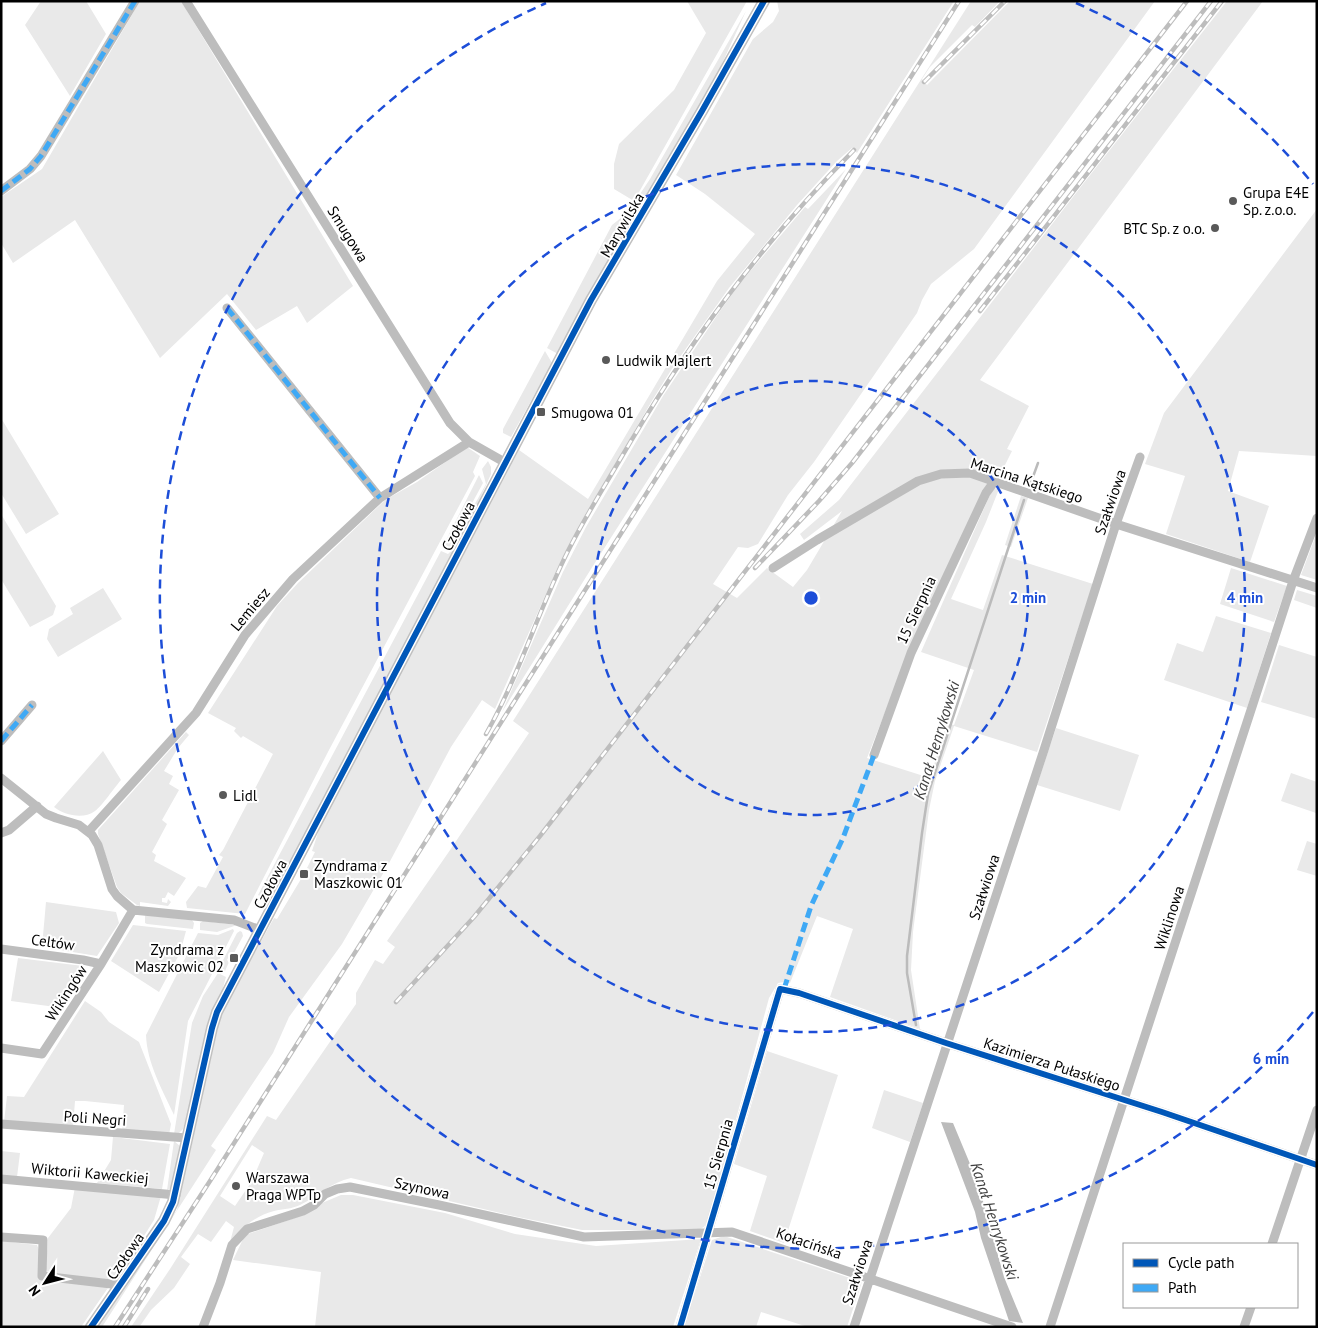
<svg xmlns="http://www.w3.org/2000/svg" width="1318" height="1328" font-family="'PT Sans',sans-serif">
<style>
.green{fill:#e9e9e9;fill-rule:evenodd}
.water{fill:#bbb}
.lines{fill:none;stroke-linecap:round;stroke-linejoin:round}
.stream{stroke:#bbb;stroke-width:2.5}
.street{stroke:#bdbdbd;stroke-width:9}
.secondary{stroke:#c0c0c0;stroke-width:12}
.rail-casing{stroke:#bdbdbd;stroke-width:4.5}
.rail{stroke:#fff;stroke-width:2.5;stroke-dasharray:8;stroke-linecap:butt}
.quiet{stroke:#3fa9f5;stroke-width:5;stroke-dasharray:10 5;stroke-linecap:butt}
.cycleway-casing{stroke:#fff;stroke-width:9}
.cycleway{stroke:#0057b8;stroke-width:6}
.ring{fill:none;stroke:#1d4ed8;stroke-width:2.5;stroke-dasharray:9 6}
.poi-dot{fill:#595959;stroke:#fff;stroke-width:2}
.labels{text-anchor:middle;dominant-baseline:central;stroke-width:4;stroke-linejoin:round;paint-order:stroke}
.poi-label{font-size:15px;fill:#000;stroke:#fff;text-anchor:start}
.street-label{font-size:15px;fill:#000;stroke:#fff}
.water-label{font-size:16px;font-style:italic;fill:#3f3f3f;stroke:#fff}
.centre{fill:#1d4ed8;stroke:#fff;stroke-width:2.5}
.ring-label{font-size:15px;text-anchor:middle;font-weight:bold;fill:#1d4ed8;stroke:#fff;stroke-width:4;stroke-linejoin:round;paint-order:stroke}
</style>
<rect width="100%" height="100%" fill="#fff"/>
<path class="green" d="M41 1H86L106 34 70 96 25 25Z
M140 1H181L353 286 307 323 297 306 256 330 227 294 160 358 75 220 13 263 1 243V197L42 169Z
M687 1H747L634 201 614 189V164L619 144 674 90 706 33Z
M777 1H954L857 153 852 148 837 161 797 205 729 288 675 364 653 399 593 502 557 569 495 709 482 700 451 747 388 865 342 944 289 1017 273 1053 211 1146 216 1150 102 1327H96L177 1210 221 1014 274 918 277 919 301 879 304 880 308 872 306 870 315 852 312 851 320 827 519 450 588 499 717 281 755 234 705 194 676 175 753 39 773 22 779 11Z
M971 1H1000L975 27 972 25 930 67 922 79 927 85 1010 1H1155L974 249 931 284 922 300 917 313 814 462 788 495 758 544 748 548 738 547 713 584 737 598 767 568 793 587 807 570 842 511 804 540 800 534 839 500 1083 184 1227 1H1263L980 380 1029 406 1007 449 1012 451 998 479 991 476 910 649 867 758 930 778 947 723 954 725 974 670 921 652 993 488 999 489 986 522 951 599 983 610 1002 555 1093 584 1037 752 954 726 935 781 929 810 913 932 911 970 920 1029 830 997 853 929 817 916 790 983 784 982 778 983 769 998 709 1218 704 1227 698 1230H582L518 1217 351 1178C331 1182 318 1196 300 1205 292 1209 282 1209 274 1211 253 1217 243 1227 230 1242L234 1227 226 1221 211 1242 198 1234 181 1257 190 1264 174 1288 151 1310 140 1326 143 1327H131L170 1269 267 1116 276 1120 356 1004V993L375 960 383 964 395 947 387 941 448 853 529 733 513 721ZM252 1145 264 1153 252 1181 235 1206 220 1196Z
M746 11 715 79 677 144 668 157 658 177 634 219H630V209L650 179Z
M846 169 591 569 502 712 563 572 586 527 663 396 720 311 741 282 805 207 808 209Z
M1317 209V456L1239 451 1228 491 1269 506 1250 562 1166 534 1185 476 1145 464 1164 413Z
M627 213 628 230 558 354 547 348 612 225Z
M545 351 552 363 511 437 503 433V429Z
M1 418 59 514 26 534 1 493Z
M467 447 480 456 473 472 475 476 329 750 245 914 187 908 186 902 198 886 206 888 223 857 219 855 223 850 273 754 243 736 241 738 234 731 236 728 208 713 277 606 298 583 385 500 417 482Z
M488 461 491 467V474L471 519 472 509 486 484 482 469Z
M479 475 483 483 470 507 468 516 454 539 455 541 447 550 442 548Z
M1021 496 1028 498 1011 547 1005 545Z
M1 514 56 606 53 615 30 627 1 579Z
M1317 532V580L1301 575Z
M457 545 269 901 258 895 441 551 448 554Z
M1231 568 1287 586 1274 622 1220 604Z
M103 588 122 619 58 657 47 639 49 629 73 614 70 608Z
M1297 590 1317 596V608L1294 600Z
M1216 616 1271 633 1247 708 1164 680 1177 643 1203 652Z
M1279 645 1317 657V719L1261 702Z
M1056 728 1139 755 1120 811 1037 785Z
M186 732 189 735 178 748 164 771 173 776 169 784 179 790 162 820 167 824 152 852 156 855 154 861 186 878 174 896 168 892 165 898H162V902L167 903 168 899 171 902 168 906 140 902V906L137 905 121 893 117 887 98 834V830Z
M103 751 121 780C114 788 102 806 95 811 83 820 64 815 54 807Z
M1291 773 1317 782 1316 813 1281 801Z
M1307 841 1317 844V876L1297 870Z
M46 902 116 912 119 923 97 956 42 947Z
M145 915 192 920 194 923 193 929 147 924 145 923Z
M203 921 237 925 217 932 200 930V923Z
M133 925 186 931 180 953 159 992 111 961Z
M233 929 234 931 188 1021 174 1115C162 1089 147 1063 146 1035L198 933 218 935Z
M240 931 242 932 243 936 234 953 231 952 227 960 229 962 225 971 220 970 219 968 237 933Z
M18 958 83 966 86 974 63 1008 11 1001Z
M218 973 226 977 183 1129 178 1134H174L192 1023 203 996Z
M85 1001 101 1012 109 1022 139 1042 171 1124 169 1135 122 1133 124 1105 85 1101H75L73 1127 4 1122 7 1096 24 1097Z
M767 1051 838 1075 784 1243 750 1231 767 1176 734 1164Z
M884 1090 923 1103 910 1142 872 1128Z
M113 1137 170 1144 162 1189 97 1183 111 1160Z
M174 1141 180 1146 171 1188 167 1190Z
M1 1151 20 1153 17 1177 1 1175Z
M75 1187 161 1196 154 1220 116 1280 49 1274 46 1269 48 1238 71 1208Z
M341 1195H353L445 1213 515 1234 596 1246 701 1239 673 1327H315L321 1272 233 1260 245 1235 306 1214 322 1203Z
M724 1236 862 1282 847 1327H808L761 1312 756 1327H684L712 1240Z
M1 1241 37 1245 39 1250 38 1279 110 1285 81 1327H1Z"/>
<path class="water" d="M941 1122 953 1123 978 1183 1004 1277 1023 1323 1009 1321 981 1238 975 1212Z"/>
<g class="lines">
<path class="stream" d="M1030 485 1038 463
M916 1025 907 973V956L922 833 928 794 1024 500"/>
<path class="street" d="M186 1 450 423 469 442 506 463
M1 191 30 169 41 156 135 1
M227 308 380 498
M773 568 817 540 918 481 941 474 970 473 1116 524 1317 588
M1 741 32 705
M874 755 911 653 986 493 994 482
M1 778 46 814 56 818 79 825 92 835 98 845 112 889 117 896 133 910 234 920 260 930
M89 831 196 713 245 635 293 579 380 498 469 442
M1 833 9 830 37 806
M1 949 83 960 101 964
M1 1048 42 1054 101 964 133 910
M1 1124 187 1138
M1 1179 176 1195
M1 1237 43 1240 42 1276 120 1285
M1272 1244 1317 1110
M203 1327 220 1283 232 1245 247 1229 303 1211 314 1205 325 1194 337 1189 350 1187 439 1205 584 1237 732 1232 1012 1327
M680 1327 780 989 799 993 946 1043 1162 1112 1317 1165
M854 1327 1044 750 1116 524 1140 457
M1050 1327 1293 581 1317 518
M1244 1327 1251 1307"/>
<path class="secondary" d="M91 1327 164 1221 173 1202 212 1028 217 1012 591 300 702 111 764 1"/>
<defs>
<path id="rail" d="M924 82 1005 1
M980 311 1222 1
M755 568 819 501 852 463 1211 1
M486 734C519 676 538 611 568 551 583 521 601 492 618 463 686 346 759 246 854 150
M396 1002 474 917 540 836 1187 1
M115 1327 210 1181 959 1
M124 1327 148 1289"/>
</defs>
<use href="#rail" class="rail-casing"/>
<use href="#rail" class="rail"/>
<path class="quiet" d="M1 191 30 169 41 156 135 1
M227 308 380 498
M1 741 32 705
M784 989 811 906 843 838 874 755"/>
<defs>
<path id="cycleway" d="M91 1327 164 1221 173 1202 212 1028 217 1012 591 300 702 111 764 1
M680 1327 780 989 799 993 946 1043 1162 1112 1317 1165"/>
</defs>
<use href="#cycleway" class="cycleway-casing"/>
<use href="#cycleway" class="cycleway"/>
</g>
<g class="ring">
<circle cx="811" cy="598" r="217"/>
<circle cx="811" cy="598" r="434"/>
<path d="M1313 1012A651 651 0 1 1 546 3M1076 3A651 651 0 0 1 1313 184"/>
</g>
<g class="poi-dot">
<circle cx="1233" cy="201" r="5"/>
<circle cx="1215" cy="228" r="5"/>
<circle cx="606" cy="360" r="5"/>
<rect x="536" y="407" width="10" height="10" rx="2.5"/>
<circle cx="223" cy="795" r="5"/>
<rect x="299" y="869" width="10" height="10" rx="2.5"/>
<rect x="229" y="953" width="10" height="10" rx="2.5"/>
<circle cx="236" cy="1186" r="5"/>
</g>
<g class="labels">
<g class="poi-label">
<text x="1243" y="192">Grupa E4E<tspan x="1243" dy="17">Sp. z.o.o.</tspan></text>
<text x="1205" y="228" text-anchor="end">BTC Sp. z o.o.</text>
<text x="616" y="360">Ludwik Majlert</text>
<text x="551" y="412">Smugowa 01</text>
<text x="233" y="795">Lidl</text>
<text x="314" y="865">Zyndrama z<tspan x="314" dy="17">Maszkowic 01</tspan></text>
<text x="224" y="949" text-anchor="end">Zyndrama z<tspan x="224" dy="17">Maszkowic 02</tspan></text>
<text x="246" y="1177">Warszawa<tspan x="246" dy="17">Praga WPTp</tspan></text>
</g>
<g class="street-label">
<text transform="translate(622 225) rotate(-60)">Marywilska</text>
<text transform="translate(348 234) rotate(58)">Smugowa</text>
<text transform="translate(1027 480) rotate(18)">Marcina Kątskiego</text>
<text transform="translate(1110 502) rotate(-71)">Szałwiowa</text>
<text transform="translate(458 526) rotate(-62)">Czołowa</text>
<text transform="translate(250 609) rotate(-50)">Lemiesz</text>
<text transform="translate(916 610) rotate(-65)">15 Sierpnia</text>
<text transform="translate(270 884) rotate(-62)">Czołowa</text>
<text transform="translate(984 887) rotate(-72)">Szałwiowa</text>
<text transform="translate(1169 918) rotate(-72)">Wiklinowa</text>
<text transform="translate(53 942) rotate(8)">Celtów</text>
<text transform="translate(66 993) rotate(-57)">Wikingów</text>
<text transform="translate(1052 1064) rotate(18)">Kazimierza Pułaskiego</text>
<text transform="translate(95 1118) rotate(4)">Poli Negri</text>
<text transform="translate(718 1154) rotate(-74)">15 Sierpnia</text>
<text transform="translate(90 1173) rotate(5)">Wiktorii Kaweckiej</text>
<text transform="translate(422 1188) rotate(12)">Szynowa</text>
<text transform="translate(809 1243) rotate(19)">Kołacińska</text>
<text transform="translate(125 1256) rotate(-55)">Czołowa</text>
<text transform="translate(857 1272) rotate(-72)">Szałwiowa</text>
</g>
<g class="water-label">
<text transform="translate(936 740) rotate(-73)">Kanał Henrykowski</text>
<text transform="translate(995 1221) rotate(72)">Kanał Henrykowski</text>
</g>
</g>
<circle cx="811" cy="598" r="8" class="centre"/>
<g class="ring-label">
<text x="1028" y="603">2 min</text>
<text x="1245" y="603">4 min</text>
<text x="1271" y="1064">6 min</text>
</g>
<rect width="1318" height="1328" fill="none" stroke="#000000" stroke-width="5"/>
<rect x="1123" y="1243" width="175" height="65" fill="#ffffff" stroke="#999999"/>
<rect x="1133" y="1259" width="25" height="8" fill="#0057b8" stroke="#999999"/>
<text x="1168" y="1268" font-size="15" fill="#000000">Cycle path</text>
<rect x="1133" y="1284" width="25" height="8" fill="#3fa9f5" stroke="#999999"/>
<text x="1168" y="1293" font-size="15" fill="#000000">Path</text>
<g transform="translate(45 1283) rotate(234)" stroke="#ffffff" stroke-width="4" paint-order="stroke">
<path d="M0-4L9 19L0 12L-9 19Z" fill="#000000"/>
<text y="-8" font-size="14" font-weight="bold" text-anchor="middle" fill="#000000">N</text>
</g>
</svg>
